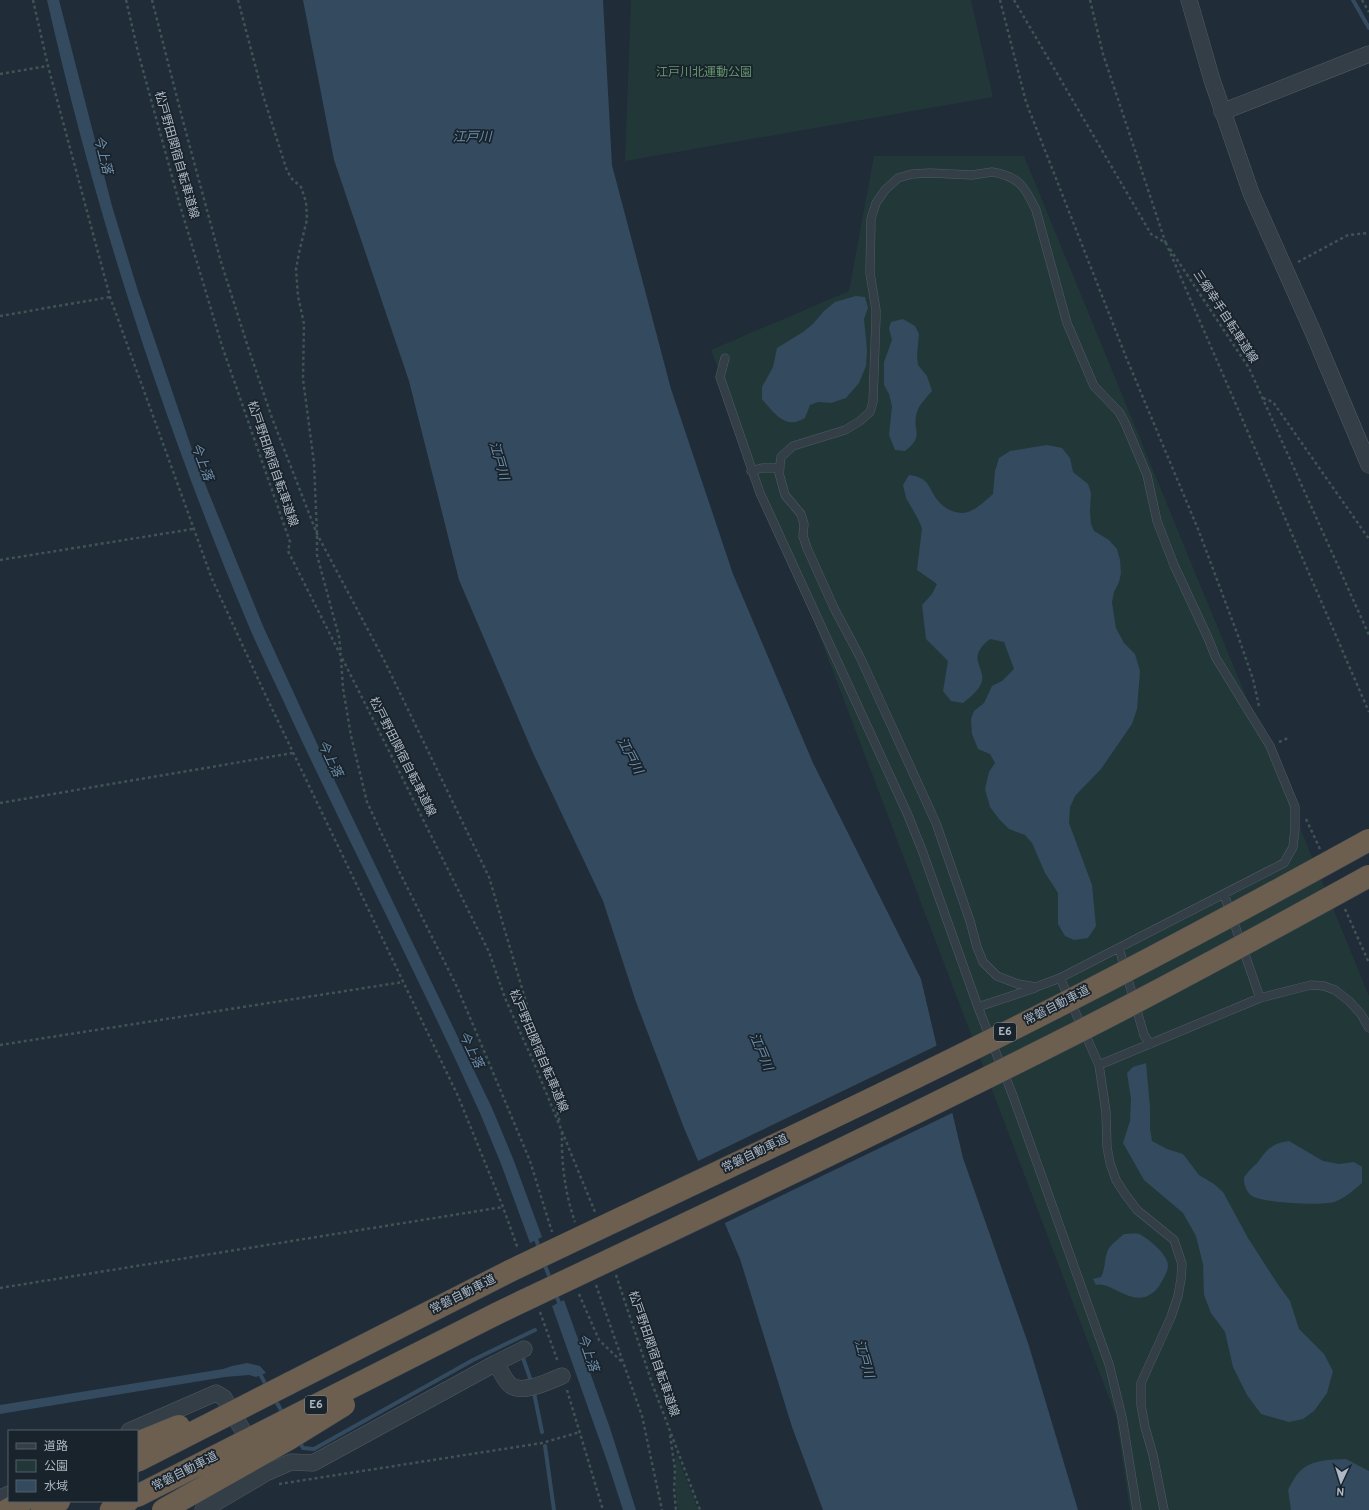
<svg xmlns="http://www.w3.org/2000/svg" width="1369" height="1510" font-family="Overpass,'Noto Sans JP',sans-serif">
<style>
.green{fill:#223838}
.water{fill:#334a5f}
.pier{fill:#202c37}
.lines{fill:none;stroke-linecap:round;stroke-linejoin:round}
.stream{stroke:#334a5f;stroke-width:4}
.lane-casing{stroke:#515b65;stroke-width:9}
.street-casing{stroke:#515b65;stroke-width:17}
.highway-casing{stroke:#3e4852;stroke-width:23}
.path{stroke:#3f5455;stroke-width:2.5;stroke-dasharray:3 3;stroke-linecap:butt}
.lane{stroke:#333e47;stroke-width:8}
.street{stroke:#333e47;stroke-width:16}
.highway{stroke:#6d5f50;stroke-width:22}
.highway-bridge-casing{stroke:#3e4852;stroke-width:23;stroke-linecap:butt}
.highway-bridge{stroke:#6d5f50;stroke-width:22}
.labels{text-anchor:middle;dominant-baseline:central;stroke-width:3.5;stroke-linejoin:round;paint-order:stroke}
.shield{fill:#19232c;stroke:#818b96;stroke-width:1}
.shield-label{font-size:11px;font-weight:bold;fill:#adb8c4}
.park-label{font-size:12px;fill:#65956b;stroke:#19232c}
.street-label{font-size:12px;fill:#adb8c4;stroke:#19232c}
.water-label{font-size:13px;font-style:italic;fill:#6d8da9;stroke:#19232c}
</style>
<rect width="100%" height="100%" fill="#202c37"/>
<path class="green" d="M631 0H971L993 97 625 161Z
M874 156H1024L1369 996V1510H1130L1116 1416 711 350 849 291Z
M676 1453 698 1510H678L675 1484Z"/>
<path class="water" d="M47 0H59L112 206 138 291 197 464 263 626 320 750 492 1108 514 1161 542 1237 530 1243 501 1164 480 1113C421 982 354 853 293 722 279 691 264 661 250 629 164 425 96 216 47 0Z
M303 0H603L612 165 671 389 733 574 813 763 921 979 963 1158 1029 1346 1078 1510H823L792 1427 740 1259 684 1128 636 1002 603 901 533 753 459 580 409 381 334 160Z
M856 296 865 297 868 308 864 319 867 350 866 366 859 383 846 398 831 403 818 402 810 405 805 418C803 419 799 421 796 422 781 425 770 408 762 399V387L773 367 777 348 803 332 813 324 824 311 835 302Z
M903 319 915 326 919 334 917 355 918 365 927 376 932 391C927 397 919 405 917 412 911 431 926 435 905 451L895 450 889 435 892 406 889 394 884 385V362L892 340 889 328 891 322Z
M1047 445 1062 448 1070 458 1073 472 1088 484 1091 493 1090 511 1091 524 1094 531 1109 540 1117 549 1120 560 1121 573 1119 582 1114 592 1112 602 1114 616 1116 628 1124 643 1135 654 1140 671 1137 709 1132 724 1101 769 1075 796 1070 807 1069 823 1092 885 1096 926 1088 938 1074 940 1065 936 1058 924V893L1045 873 1032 843 1025 835 1009 829 999 819 990 807 985 789 989 772 995 763 990 754 978 749 972 734 971 719 974 711 984 703 992 686 1002 681 1014 669 1004 642 990 639C964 659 988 668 981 684 977 692 969 698 963 703L951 701 943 691 948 661 926 639 922 605 932 594 937 584 917 570 922 528 917 517 906 498 903 485 909 475C925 477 927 482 934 495 940 506 954 516 968 512 977 509 986 500 993 494L995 471 999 458 1010 451Z
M1146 1063 1150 1107V1129L1152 1141 1167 1149 1183 1154 1199 1175 1214 1184 1223 1192 1248 1238 1277 1283 1290 1301 1299 1329 1324 1354 1333 1371 1327 1393 1314 1411 1303 1419 1289 1422 1261 1414 1247 1395 1233 1367 1225 1332 1211 1313 1204 1295 1203 1264 1196 1236 1183 1213 1144 1180 1123 1143 1130 1121 1131 1099 1127 1073 1133 1067Z
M1289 1141 1323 1161 1339 1164 1354 1162 1362 1167V1183C1354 1190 1344 1199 1334 1202 1321 1206 1264 1203 1252 1196 1248 1194 1243 1184 1244 1178 1246 1173 1254 1166 1258 1162 1267 1149 1273 1143 1289 1141Z
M1124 1234C1128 1234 1134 1233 1139 1234 1148 1238 1164 1252 1167 1261 1170 1268 1165 1276 1162 1281 1158 1289 1153 1294 1145 1297 1127 1302 1109 1281 1096 1285L1093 1279 1101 1277C1106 1268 1104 1256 1109 1248 1113 1243 1119 1238 1124 1234Z
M564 1300 610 1428 636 1510H623L608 1464 552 1306Z
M247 1363 260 1366 266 1373 256 1377 249 1375 225 1377 0 1414V1405L223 1369 232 1366Z
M1346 1459 1369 1471V1510H1291L1288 1490C1291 1484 1295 1476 1300 1471 1313 1459 1330 1460 1346 1459Z"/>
<path class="pier" d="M938 1045 954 1112 723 1224 696 1162Z"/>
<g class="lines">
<path class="stream" d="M1353 0 1369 28
M535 1236 540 1251
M544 1263 551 1281
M555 1293 561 1307
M523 1358 531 1381
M259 1372 267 1387
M534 1393 542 1432
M274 1398 284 1415
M299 1441 303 1448 314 1449 473 1360 535 1330
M545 1446 554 1510"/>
<defs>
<path id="lane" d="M992 172C1019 176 1025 187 1036 210L1067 323 1094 386 1119 412 1125 423 1147 475 1157 521 1174 565 1208 638 1216 658 1270 746 1295 807V828L1293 847 1284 863 1060 978 1036 987 1018 984 997 976 983 962 977 947 970 921 936 823 860 657 834 608 807 548 803 536 804 524 801 514 785 495 779 473 781 457 793 446 845 430 860 421 870 412 873 402 876 317V310L870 273 871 219 876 203 885 190 898 178 912 174 930 173 972 175Z
M725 358 720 377 760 493 907 813 922 850 978 1007
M751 471 762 468H780
M1224 894 1260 998
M1119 948 1144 1035 1150 1044
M1060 978 1099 1065 1106 1112 1107 1147 1110 1163 1116 1180 1125 1194 1137 1210 1174 1240 1182 1264 1181 1279 1178 1296 1171 1317 1141 1383V1405L1145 1427 1153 1455 1164 1510
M1035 988 978 1007 1013 1096 1109 1364 1122 1417 1137 1510
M1099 1065 1260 998 1311 985 1324 986 1335 990 1349 1001 1361 1014 1369 1028"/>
<path id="street" d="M1189 0 1212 80 1251 193 1313 332 1369 465
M1222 112 1369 54
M496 1363 524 1349
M129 1431 216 1393 224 1398 253 1448
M0 1498 9 1494
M203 1510 266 1473 291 1462 313 1463 496 1363C500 1370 504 1379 509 1384 521 1396 549 1381 562 1376"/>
<path id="highway" d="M496 1314 523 1301
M288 1384 510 1271
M7 1510 23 1501
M42 1510 59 1501
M111 1510 128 1501"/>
</defs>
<use href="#lane" class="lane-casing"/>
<use href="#street" class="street-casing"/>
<use href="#highway" class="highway-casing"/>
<path class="path" d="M33 0 48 66 110 297 212 579 265 694 458 1096 503 1207 518 1249
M126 0 138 52 179 202 222 346 290 542 288 551 389 751 489 952 505 998 534 1063 595 1212
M152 0 184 125 221 262 247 344 272 418 317 534 384 660 489 877 551 1086 560 1123
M238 0 263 95 286 168 291 178 301 187 306 202 307 219 299 253 296 269 298 296 304 324 303 379 314 463 317 534V555L339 637 341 654
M1000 0 1026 102 1126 357 1198 529 1237 633 1253 679 1259 706
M1014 0 1151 234 1166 243 1369 712
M1090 0 1103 54 1166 244
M1362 0 1369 12
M0 74 48 66
M1170 249 1249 368 1369 635
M1298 262 1348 235 1369 233
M0 316 110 297
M1263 398 1273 402 1369 539
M0 560 193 529
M341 659 343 688 351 736 367 802 399 871 457 987 479 1039 530 1161 552 1232
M1279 742 1288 738
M0 803 293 753
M1306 819 1320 849
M1345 909 1369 963
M0 1045 403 982
M562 1132C561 1161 565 1194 575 1222
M616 1275 653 1386 700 1510
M596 1285 642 1416 662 1510
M0 1288 503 1207
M579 1294 599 1340 623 1363
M540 1312 558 1362
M567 1390 603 1510
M670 1435 675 1469 674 1489 676 1510
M279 1484 542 1443 580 1432"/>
<use href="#lane" class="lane"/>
<use href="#street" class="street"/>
<use href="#highway" class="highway"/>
<defs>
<path id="highway-bridge" d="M510 1271C700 1180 892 1092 1080 995 1177 945 1273 893 1369 840
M523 1301C711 1212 899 1123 1084 1029 1180 980 1275 928 1369 876
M137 1443 179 1426
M137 1461 288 1384
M137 1496 496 1314
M163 1510 289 1439 344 1405"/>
</defs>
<use href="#highway-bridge" class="highway-bridge-casing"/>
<use href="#highway-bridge" class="highway-bridge"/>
</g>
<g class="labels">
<g class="shield">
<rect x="994" y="1023" width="22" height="18" rx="3"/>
<rect x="305" y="1396" width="22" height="18" rx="3"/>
</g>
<g class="shield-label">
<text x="1005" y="1032">E6</text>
<text x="316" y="1405">E6</text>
</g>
<g class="park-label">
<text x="704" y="73">江戸川北運動公園</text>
</g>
<g class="street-label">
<text transform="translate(176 155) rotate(74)">松戸野田関宿自転車道線</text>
<text transform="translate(1225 317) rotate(57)">三郷幸手自転車道線</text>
<text transform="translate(272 464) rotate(71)">松戸野田関宿自転車道線</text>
<text transform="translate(402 757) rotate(63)">松戸野田関宿自転車道線</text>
<text transform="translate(1057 1006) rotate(-27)">常磐自動車道</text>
<text transform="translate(538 1051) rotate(67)">松戸野田関宿自転車道線</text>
<text transform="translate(755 1154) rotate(-26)">常磐自動車道</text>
<text transform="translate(463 1295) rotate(-27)">常磐自動車道</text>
<text transform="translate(653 1354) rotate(71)">松戸野田関宿自転車道線</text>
<text transform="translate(185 1472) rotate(-27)">常磐自動車道</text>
</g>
<g class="water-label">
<text x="472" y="138">江戸川</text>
<text transform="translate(102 155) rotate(76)">今上落</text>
<text transform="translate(498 461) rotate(74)">江戸川</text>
<text transform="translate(201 462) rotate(69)">今上落</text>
<text transform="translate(629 756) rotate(62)">江戸川</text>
<text transform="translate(329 759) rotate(64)">今上落</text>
<text transform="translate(470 1050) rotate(64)">今上落</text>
<text transform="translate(760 1052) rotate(67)">江戸川</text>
<text transform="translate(587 1353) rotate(71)">今上落</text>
<text transform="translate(863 1359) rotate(74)">江戸川</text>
</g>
</g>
<rect x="8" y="1430" width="130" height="72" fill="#19232c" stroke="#545f69"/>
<rect x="16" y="1443" width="20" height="6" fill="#333e47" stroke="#545f69"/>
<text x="44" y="1450" font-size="12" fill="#adb8c4">道路</text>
<rect x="16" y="1460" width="20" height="12" fill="#223838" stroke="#545f69"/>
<text x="44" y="1470" font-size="12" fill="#adb8c4">公園</text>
<rect x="16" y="1480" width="20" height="12" fill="#334a5f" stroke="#545f69"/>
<text x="44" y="1490" font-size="12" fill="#adb8c4">水域</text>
<g transform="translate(1341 1482) rotate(184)" stroke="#19232c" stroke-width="3" paint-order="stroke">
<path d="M0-3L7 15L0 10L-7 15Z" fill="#adb8c4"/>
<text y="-6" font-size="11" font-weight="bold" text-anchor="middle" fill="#adb8c4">N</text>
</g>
</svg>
